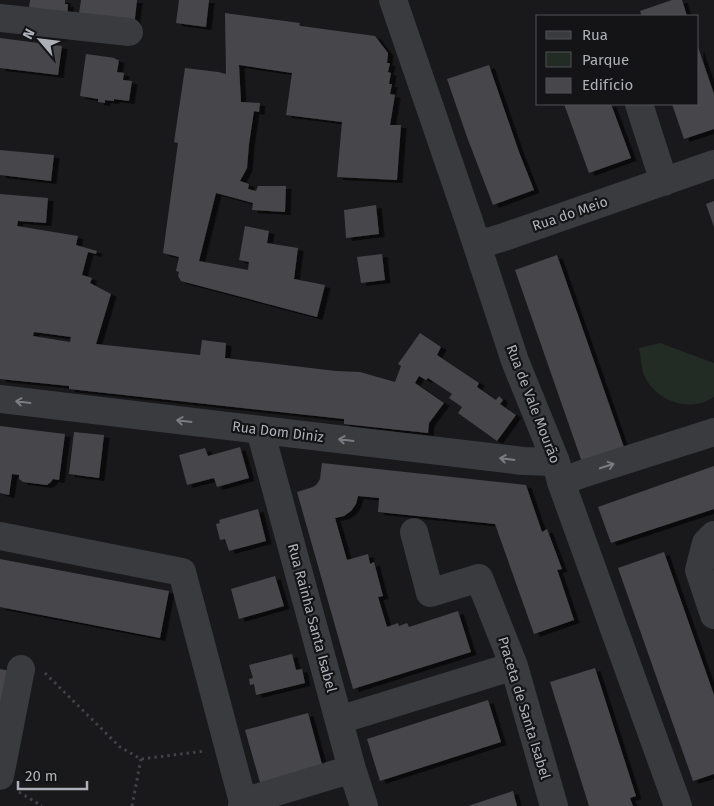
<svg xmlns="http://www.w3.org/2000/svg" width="714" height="806" font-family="'Fira Sans',sans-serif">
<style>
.green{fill:#232b25}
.building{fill:#46464b;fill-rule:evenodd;filter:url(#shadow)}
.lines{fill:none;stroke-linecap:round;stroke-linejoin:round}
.path{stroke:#404246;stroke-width:3;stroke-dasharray:2.5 4;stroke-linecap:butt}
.minor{stroke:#3a3b3f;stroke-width:28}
.oneway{stroke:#797b82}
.labels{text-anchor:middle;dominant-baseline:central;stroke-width:4.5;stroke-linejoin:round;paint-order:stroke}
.street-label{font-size:14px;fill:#adb0b9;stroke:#141416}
</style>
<defs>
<filter id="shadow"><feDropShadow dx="5.5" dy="3" stdDeviation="0" flood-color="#0009"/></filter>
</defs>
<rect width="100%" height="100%" fill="#19191b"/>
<path class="green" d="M660 343 714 363V397C709 400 702 404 696 404 677 407 655 396 646 379 641 371 641 358 639 348Z"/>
<path class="building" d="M30 0H65V4H68L67 19 28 14Z
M81 0H137L134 27 78 20Z
M179 0H209L206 27 176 23Z
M672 0H682L687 16H642L640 11Z
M225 13 300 23 299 25 301 26 375 36 388 53 387 63H390L388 72 391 73 389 84H392L390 94 395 95 390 125H401L397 180 337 177 342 122 286 115 292 73 239 65 241 102 260 103 259 112 254 111 249 144 247 168 240 181 249 184 248 189 256 191 258 186H286L285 212 252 210 253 203 216 193 199 261 248 270 249 262 239 260 245 226 269 231 267 243 298 248 294 279 325 285 317 317 181 281 178 276 179 272 176 271 179 257 163 253 178 143 174 142 185 68 218 72 226 74Z
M0 38 62 46 58 75 0 68Z
M698 47 714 94V129L684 139 672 104H698Z
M86 54 115 58V59L119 60 117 72 124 73 123 80 132 81 129 101 114 99V101L105 100V103L98 102V99L80 96Z
M489 65 519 152 534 190 493 205 467 137 447 79Z
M564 104H611L631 158 589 173Z
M0 150 54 155 51 181 0 175Z
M0 194 48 198 46 223 18 221 17 226 78 236 76 245 97 251 96 254 88 252 82 275 92 278 90 283 111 294 96 344 200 355 202 340 226 343 225 358 336 371 360 372 395 382 401 366 398 364 420 333 441 347 437 355 479 383 477 387 496 400 499 396 503 400 500 404 516 415 497 441 458 413 462 407 449 398 452 394 428 378 426 380 419 376 415 383 444 403 429 423 428 433 344 424V419L69 389V386L0 379ZM34 332 71 337 70 342 33 336Z
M714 201V227L706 204Z
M376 205 379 234 346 238 344 210Z
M382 254 385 280 361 283 357 257Z
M557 255 625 450 583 465 515 270Z
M0 426 65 434 59 480 53 479 51 482 47 485 23 482 19 479V475L12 474 9 495 0 493Z
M74 432 104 435 99 478 69 474Z
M240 447 249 478 217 487 214 478 187 485 179 455 205 448 208 456Z
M322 463 526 485 542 532 547 529 562 569 557 570 558 572 574 620 534 634 495 524 378 512 379 498 358 496 356 504 351 511 344 516 335 518 347 560 368 554 370 564 374 562 383 596 378 597 387 627 398 623 399 626 407 623 409 627 458 611 471 652 353 689 297 492 313 487 317 484 320 479Z
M714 466V509L611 543 598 507Z
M258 509 266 541 229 551 225 539 220 540 216 524 220 523 219 520Z
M664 552 714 695V774L693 781 618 568Z
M0 559 169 591 160 638 0 607Z
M275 576 284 606 239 619 231 589Z
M292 654 296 670 302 669 305 683 256 695 254 684 250 685 249 679 253 678 249 665Z
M595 668 636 796 630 798 633 806H589L550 682Z
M0 669 15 672 0 741Z
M488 700 501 742 380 781 367 739Z
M308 713 323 768 261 786 245 730Z
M513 791 517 806H468Z"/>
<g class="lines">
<path class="path" d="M45 673 120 747 141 759 205 751
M19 792 42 806
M132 806 141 759"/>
<path class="minor" d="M393 0 469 221 515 361 556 462 561 482 678 806
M0 18 129 32
M639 104 664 182
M477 245 501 238 714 164
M0 399 523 461 556 462
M260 430 352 769 364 806
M561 482 582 474 714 432
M414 532 430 593 479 578 514 666 554 806
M714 535 706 543 699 570 714 615
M0 536 182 572 243 802 242 806
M339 720 514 666
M0 776 21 669
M243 802 352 769"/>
</g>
<defs><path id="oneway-shaft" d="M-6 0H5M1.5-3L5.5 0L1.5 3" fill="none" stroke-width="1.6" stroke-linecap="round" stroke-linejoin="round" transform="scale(1.25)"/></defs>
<g class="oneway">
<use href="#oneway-shaft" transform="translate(23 402) rotate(-173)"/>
<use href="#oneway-shaft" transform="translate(184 421) rotate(-173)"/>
<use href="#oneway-shaft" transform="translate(346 440) rotate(-173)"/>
<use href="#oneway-shaft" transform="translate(507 459) rotate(-173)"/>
<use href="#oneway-shaft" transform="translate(607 466) rotate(-18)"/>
</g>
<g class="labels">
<g class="street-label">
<text transform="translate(570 214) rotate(-19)">Rua do Meio</text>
<text transform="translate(533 404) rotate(69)">Rua de Vale Mourão</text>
<text transform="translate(278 432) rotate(7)">Rua Dom Diniz</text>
<text transform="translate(312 618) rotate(75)">Rua Rainha Santa Isabel</text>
<text transform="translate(524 708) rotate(73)">Praceta de Santa Isabel</text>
</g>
</g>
<rect x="536" y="15" width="162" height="90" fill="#141416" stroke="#515257"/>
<rect x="546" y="31" width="25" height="8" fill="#3a3b3f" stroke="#515257"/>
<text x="582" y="40" font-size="15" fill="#adb0b9">Rua</text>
<rect x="546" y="52" width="25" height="15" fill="#232b25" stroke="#515257"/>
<text x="582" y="65" font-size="15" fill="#adb0b9">Parque</text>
<rect x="546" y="78" width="25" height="15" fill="#46464b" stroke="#515257"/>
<text x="582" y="90" font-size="15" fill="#adb0b9">Edifício</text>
<g transform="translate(40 40) rotate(298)" stroke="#141416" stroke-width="4" paint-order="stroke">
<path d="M0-4L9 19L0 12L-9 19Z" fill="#adb0b9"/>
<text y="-8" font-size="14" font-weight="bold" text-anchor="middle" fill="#adb0b9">N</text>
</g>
<path d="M18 781v8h69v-8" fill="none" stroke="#adb0b9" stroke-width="2.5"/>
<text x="25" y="781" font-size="15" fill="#adb0b9" stroke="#141416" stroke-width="4" paint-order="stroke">20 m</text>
</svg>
